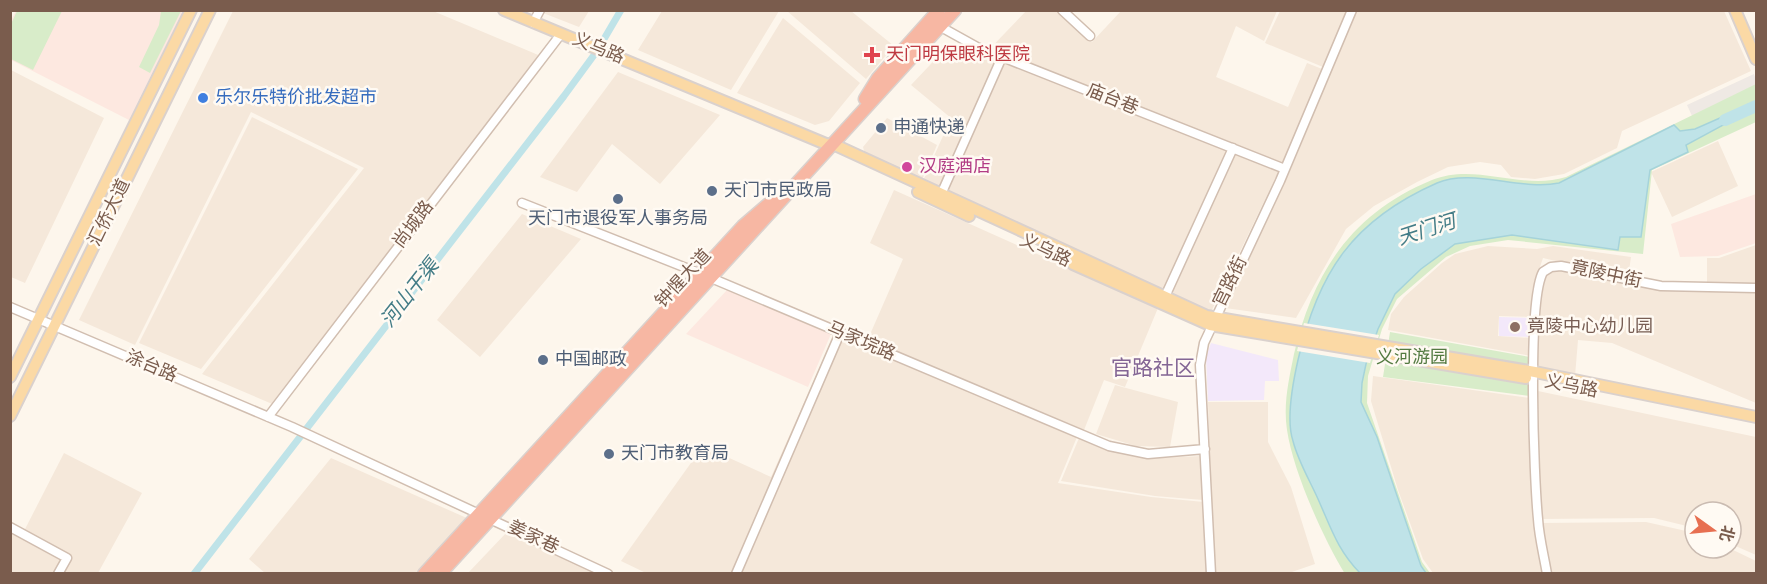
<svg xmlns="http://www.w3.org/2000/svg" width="1767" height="584" font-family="Overpass,'Noto Sans SC',sans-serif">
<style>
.residential{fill:#f5e8da}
.commercial{fill:#fde8e0}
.industrial{fill:#efe9e4}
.education{fill:#f3e8fa}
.green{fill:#d8ecc9}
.water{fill:#bfe3e8;stroke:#a5d3da;stroke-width:1.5}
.pier{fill:#fdf6ec}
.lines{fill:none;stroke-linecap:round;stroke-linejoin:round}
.canal{stroke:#bfe3e8;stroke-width:7}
.river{stroke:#bfe3e8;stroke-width:12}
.minor-casing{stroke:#d1beb0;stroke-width:11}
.major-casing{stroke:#dad1cd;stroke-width:14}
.highway-casing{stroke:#dad1cd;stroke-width:15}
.minor{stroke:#fff;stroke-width:8}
.major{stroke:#fbd9a5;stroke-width:10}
.highway{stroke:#f7b7a3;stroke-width:12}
.health-dot{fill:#e0444e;stroke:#fffaf3;stroke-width:2}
.shop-dot{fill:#3f7fe0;stroke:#fffaf3;stroke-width:2}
.service-dot{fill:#5c6f8a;stroke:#fffaf3;stroke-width:2}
.hotel-dot{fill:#d1479c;stroke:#fffaf3;stroke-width:2}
.education-dot{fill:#8d6e63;stroke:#fffaf3;stroke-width:2}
.labels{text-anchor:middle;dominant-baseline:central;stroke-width:5;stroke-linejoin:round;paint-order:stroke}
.street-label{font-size:18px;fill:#7a5c4d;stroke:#fffaf3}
.health-label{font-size:18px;fill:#be3a42;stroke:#fffaf3;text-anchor:start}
.shop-label{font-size:18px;fill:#366cbe;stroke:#fffaf3;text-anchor:start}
.service-label{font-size:18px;fill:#4e5e75;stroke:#fffaf3;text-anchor:start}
.hotel-label{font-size:18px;fill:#b23c85;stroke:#fffaf3;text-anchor:start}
.education-label{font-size:18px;fill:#785e54;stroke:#fffaf3;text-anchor:start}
.park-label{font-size:18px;fill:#537a41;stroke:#fffaf3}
.water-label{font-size:20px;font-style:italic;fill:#437c86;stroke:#fffaf3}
.quarter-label{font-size:21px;fill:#846695;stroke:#fffaf3}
</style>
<rect width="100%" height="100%" fill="#fdf6ec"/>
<path class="residential" d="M1027 10 1058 11 1092 42 1121 11H1277L1264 41 1236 26 1216 77 1288 107 1307 63 1322 69 1284 160 1210 314 922 183 951 118 911 85 947 47 981 58Z
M233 11H433L543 57 277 406 202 374 364 168 251 112 135 345 79 320Z
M538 11H589L579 27Z
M662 11V10L779 11 731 90 638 50Z
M787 11H851L894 46 866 79Z
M1280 11H1347L1323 67 1265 43Z
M1356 11H1724L1751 71 1622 131 1617 148 1564 174 1535 179 1511 177 1501 165 1480 162 1448 167 1417 182 1374 206 1346 229 1296 318 1225 308 1291 169Z
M783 18 860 83 829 121 815 125 737 93Z
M11 70 104 118 25 283 11 277Z
M618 72 720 115 660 184 612 144 577 192 540 177Z
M252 117 358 169 201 369 139 343Z
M887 118 937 145 922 180 865 154 863 147Z
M1718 141 1738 186 1672 217 1651 172Z
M894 190 1158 308 1125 387 1104 380 1084 430 868 339 903 259 870 243Z
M522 214 581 239 480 357 437 320Z
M1756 245V285H1707V258H1719Z
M1488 246 1537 249 1553 246 1631 257 1628 278 1543 258 1532 290V317L1499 316 1498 336 1531 338V356L1388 330 1391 314 1404 297 1442 263 1455 254Z
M1555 270H1568L1662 290 1756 291V403L1612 343 1578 340 1575 376 1537 369 1538 302 1544 276Z
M834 335 1077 437 1058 483 1151 497 1204 502 1206 573 648 574 621 561 703 446 771 477Z
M1373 376 1530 398 1533 522 1542 573H1433L1423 559 1398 490 1371 401Z
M1115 385 1178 402 1170 447 1136 446 1096 434Z
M1538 391 1756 437V555L1731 544V512H1695V528L1654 518 1540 519Z
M1208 402H1268V442L1291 487 1315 564 1289 573H1214Z
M1079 438 1131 456 1157 458 1202 456 1203 500 1155 496 1061 481Z
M64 453 142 493 98 573H11L10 529 22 535Z
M331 458 469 519 420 573H265L249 559Z
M1646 522 1695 533V548H1729L1756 561V573H1549L1540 523Z
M507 532 596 573H468Z"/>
<path class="commercial" d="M16 11H183L129 120 11 60 10 22Z
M1756 194V243L1718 256 1680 257 1671 224Z
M727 290 831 334 808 387 686 334Z"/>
<path class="industrial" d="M1754 74 1756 80V120L1705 144 1687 105Z"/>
<path class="education" d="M1499 317 1532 318 1531 337 1499 336Z
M1211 343 1278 360 1279 381H1265L1264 400 1208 401 1206 357Z"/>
<path class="green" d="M17 11H62L33 70 11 59V24Z
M161 11H181L150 73 139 67 159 25Z
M1756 84V122L1652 170 1643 254 1508 240 1470 246 1446 257 1397 299 1382 329 1368 376 1367 403 1422 562 1430 573 1345 574C1323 538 1293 471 1287 430 1283 404 1289 379 1294 354 1313 272 1352 213 1432 180 1476 162 1522 191 1566 177Z
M1390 332 1530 357V396L1383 377Z"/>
<path class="water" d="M1738 110 1740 116 1686 145 1688 152 1650 170 1641 237H1620L1618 250 1512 235 1455 244 1421 269 1395 294 1378 329 1366 364 1362 383 1361 402 1377 437 1421 566 1426 573H1360C1338 551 1331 528 1318 499 1310 481 1298 461 1293 441 1286 420 1293 382 1298 360 1318 272 1353 220 1437 183 1472 168 1521 191 1559 183L1674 125 1680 131 1695 129Z"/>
<path class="pier" d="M1304 323 1379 335 1370 363 1297 351Z"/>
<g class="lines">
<path class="canal" d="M194 574 564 96 597 51 621 10"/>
<path class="river" d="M1725 120 1756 106"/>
<defs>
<path id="minor" d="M1062 10 1090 36
M533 23 540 10
M941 27 977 47 1285 169
M939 199 1002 57
M522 203 704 275 1109 446 1148 454 1205 449
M1163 301 1233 148
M10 307 292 427 608 574
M268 417 561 34
M10 527 67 558 58 574
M736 574 840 333
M1211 574 1200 365 1204 343 1280 181 1352 10
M1547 574C1544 556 1539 537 1538 519 1534 479 1527 301 1543 272L1551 267 1561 266 1661 286 1756 288"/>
<path id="major" d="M504 10 826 144 835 145 1207 316 1535 372 1756 417
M1735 10 1756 59
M918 192 969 216
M1073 264 1210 325 1526 378
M10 377 191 10
M10 416 210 10"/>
<path id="highway" d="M865 99 878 78 939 10
M424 574 743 226 771 202
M440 574 955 10"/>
</defs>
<use href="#minor" class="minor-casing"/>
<use href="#major" class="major-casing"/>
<use href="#highway" class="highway-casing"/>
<use href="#minor" class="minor"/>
<use href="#major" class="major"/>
<use href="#highway" class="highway"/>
</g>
<path class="health-dot" d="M869 46h6v6h6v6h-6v6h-6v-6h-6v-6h6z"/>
<circle class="shop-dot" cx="203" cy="98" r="6"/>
<g class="service-dot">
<circle cx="881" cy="128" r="6"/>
<circle cx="712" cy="191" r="6"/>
<circle cx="618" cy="199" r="6"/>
<circle cx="543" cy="360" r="6"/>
<circle cx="609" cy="454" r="6"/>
</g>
<circle class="hotel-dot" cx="907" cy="167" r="6"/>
<circle class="education-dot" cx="1515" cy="327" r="6"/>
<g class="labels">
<g class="street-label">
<text transform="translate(598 49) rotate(22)">义乌路</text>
<text transform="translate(1112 100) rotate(22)">庙台巷</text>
<text transform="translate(110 213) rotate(-64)">汇侨大道</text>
<text transform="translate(414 225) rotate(-53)">尚城路</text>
<text transform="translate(1045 251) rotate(25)">义乌路</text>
<text transform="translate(1606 275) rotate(12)">竟陵中街</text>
<text transform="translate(684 279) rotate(-47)">钟惺大道</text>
<text transform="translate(1231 282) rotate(-64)">官路街</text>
<text transform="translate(861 342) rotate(23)">马家垸路</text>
<text transform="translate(151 367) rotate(23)">涂台路</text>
<text transform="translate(1571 387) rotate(11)">义乌路</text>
<text transform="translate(533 538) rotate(25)">姜家巷</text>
</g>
<g class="health-label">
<text x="886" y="55">天门明保眼科医院</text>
</g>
<g class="shop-label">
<text x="215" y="98">乐尔乐特价批发超市</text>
</g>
<g class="service-label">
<text x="893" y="128">申通快递</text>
<text x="724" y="191">天门市民政局</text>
<text x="618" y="219" text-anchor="middle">天门市退役军人事务局</text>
<text x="555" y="360">中国邮政</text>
<text x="621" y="454">天门市教育局</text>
</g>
<g class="hotel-label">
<text x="919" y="167">汉庭酒店</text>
</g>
<g class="education-label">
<text x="1527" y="327">竟陵中心幼儿园</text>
</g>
<g class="park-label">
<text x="1412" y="358">义河游园</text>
</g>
<g class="water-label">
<text transform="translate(1427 231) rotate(-18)">天门河</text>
<text transform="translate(411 294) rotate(-52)">河山干渠</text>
</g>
<g class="quarter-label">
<text x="1153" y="369">官路社区</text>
</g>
</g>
<rect width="1767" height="584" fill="none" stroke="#7a5c4d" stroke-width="24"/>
<g transform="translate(1713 530) rotate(105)"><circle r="28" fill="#fffaf3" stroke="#cabbb1" stroke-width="1.5"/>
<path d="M0-4.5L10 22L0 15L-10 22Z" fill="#e76f51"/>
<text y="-9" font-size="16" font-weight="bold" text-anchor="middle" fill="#7a5c4d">北</text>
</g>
</svg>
